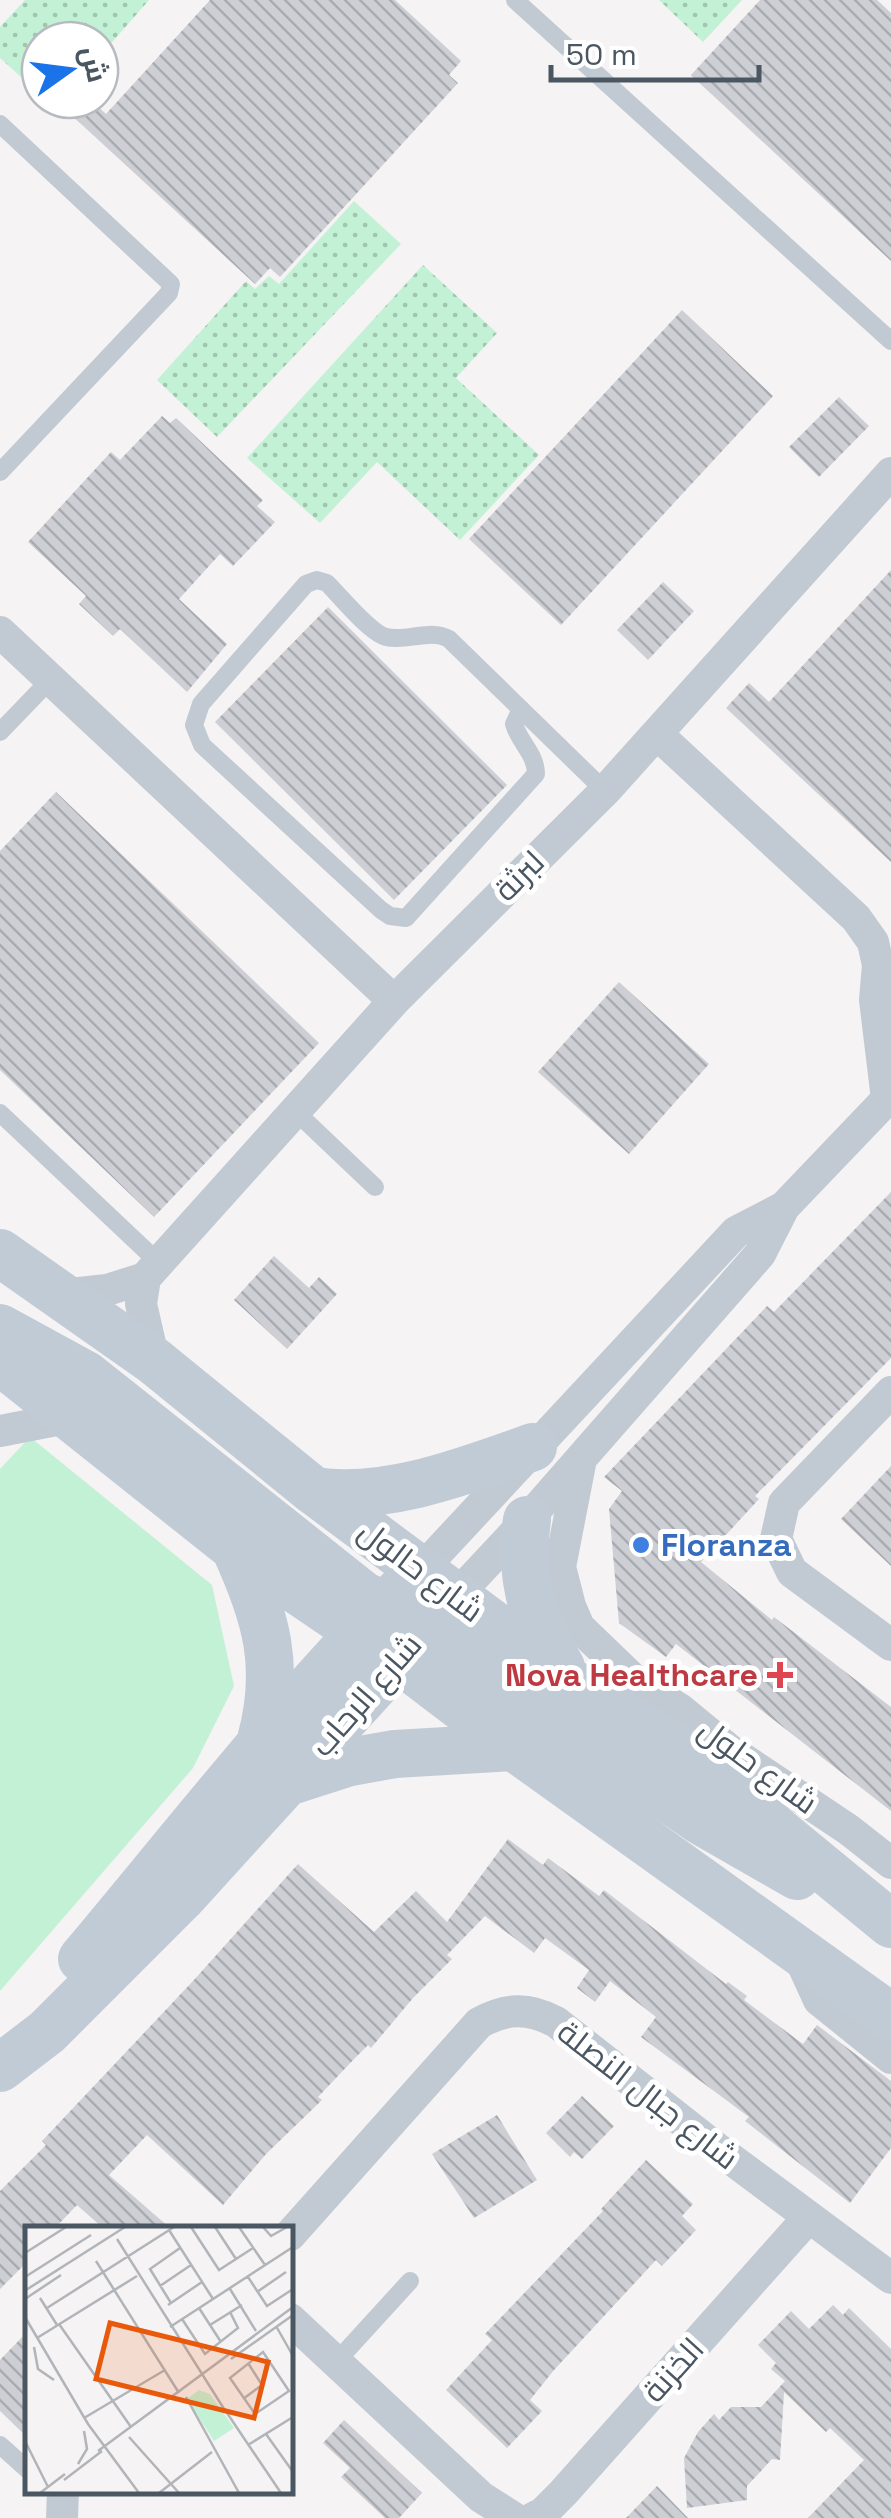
<svg xmlns="http://www.w3.org/2000/svg" width="891" height="2518" font-family="'Space Grotesk',Cairo,sans-serif">
<style>
.grass{fill:#c3f1d5}
.garden{fill:url(#garden-dots)}
.building{fill:url(#building-back-hatch)}
.lines{fill:none;stroke-linecap:round;stroke-linejoin:round}
.lane{stroke:#c1cad2;stroke-width:18}
.street{stroke:#c1cad2;stroke-width:32}
.secondary{stroke:#c1cbd6;stroke-width:48}
.shop-dot{fill:#3f7fe0;stroke:#fff;stroke-width:4}
.health-dot{fill:#e0444e;stroke:#fff;stroke-width:4}
.labels{text-anchor:middle;dominant-baseline:central;stroke-width:10;stroke-linejoin:round;paint-order:stroke}
.street-label{font-size:32px;fill:#4a5661;stroke:#fff}
.shop-label{font-size:32px;font-weight:bold;fill:#366cbe;stroke:#fff;text-anchor:start}
.health-label{font-size:32px;font-weight:bold;fill:#be3a42;stroke:#fff;text-anchor:end}
.inset-road{fill:none;stroke:#b1b4b9;stroke-width:2.5}
.view{fill:#e8590c;fill-opacity:0.15;stroke:#e8590c;stroke-width:5}
.inset-edge{fill:none;stroke:#4a5661;stroke-width:5}
</style>
<defs>
<pattern id="garden-dots" width="8" height="8" patternUnits="userSpaceOnUse" patternTransform="scale(2.5)"><rect width="8" height="8" fill="#c3f1d5"/><path d="M2 2h.1M6 6h.1" fill="none" stroke="#a0c6b0" stroke-width="1.8" stroke-linecap="round"/></pattern>
<pattern id="building-back-hatch" width="6" height="6" patternUnits="userSpaceOnUse" patternTransform="scale(2.5)"><rect width="6" height="6" fill="#cdcfd5"/><path d="M-1 5l2 2M0 0l6 6M5-1l2 2" fill="none" stroke="#a8abb0"/></pattern>
</defs>
<rect width="100%" height="100%" fill="#f5f3f3"/>
<path class="grass" d="M30 1437 212 1585 234 1686 193 1768 0 1991V1469Z"/>
<path class="garden" d="M25 0H149L100 56V40H40V94L0 58V27Z
M659 0H742L703 42Z
M354 201 401 244 217 437 157 380 246 281 255 289 269 276 279 284Z
M423 265 497 333 456 378 539 455 460 540 377 462 320 523 247 458Z"/>
<path class="building" d="M210 0H395L461 61 449 75 458 83 280 277 270 268 255 284 55 100H91L106 114Z
M760 0H877L891 13V261L691 75Z
M682 310 773 396 561 625 469 539Z
M839 397 869 426 819 477 789 447Z
M162 416 170 423 176 418 263 500 257 506 275 522 233 566 220 554 179 599 227 644 187 692 120 629 113 636 79 604 86 596 28 542 111 452 120 460Z
M891 570V862L726 708 749 683 769 702Z
M663 582 694 611 648 660 617 630Z
M328 607 507 785 394 900 215 722Z
M56 792 319 1043 154 1217 0 1070V851Z
M619 982 709 1064 629 1154 538 1072Z
M891 1192V1358L755 1496 759 1499 701 1562 772 1620 774 1617 891 1707V1811L676 1644 666 1657 619 1623 609 1509 622 1491 604 1477 767 1306 774 1312Z
M274 1256 309 1288 319 1277 337 1294 287 1349 234 1300Z
M891 1466V1566L841 1519Z
M508 1839 543 1865 548 1858 599 1896 604 1890 726 1984 728 1982 747 1996 744 2000 803 2044 817 2025 891 2081V2148L850 2203 745 2121 749 2117 641 2037 656 2017 610 1981 595 2002 577 1988 589 1970 545 1938 534 1953 485 1916 447 1955 452 1959 413 1998 371 2048 368 2045 354 2059 318 2097 322 2100 266 2154 223 2205 147 2135 109 2175 170 2228H103L77 2205 55 2228H28V2261L0 2289V2191L46 2145 42 2141 193 1981 298 1864 374 1932 416 1891 447 1922Z
M582 2096 614 2126 582 2159 574 2152 570 2157 546 2133Z
M497 2115 537 2180 474 2218 432 2154Z
M646 2160 693 2204 682 2216 696 2230 662 2266 656 2260 554 2370 530 2400 542 2411 507 2448 446 2390 492 2340 485 2334 603 2211 601 2209Z
M833 2305 843 2315 849 2308 891 2349V2518H808L864 2460 830 2428 826 2432 784 2392 780 2460 772 2459 747 2486V2500L687 2508 684 2458 698 2432 714 2414 719 2420 731 2407H761L785 2381 771 2369 776 2363 758 2345 791 2311 809 2329Z
M28 2331V2438L0 2411V2360Z
M344 2420 422 2493 399 2518H385L341 2477 350 2468 323 2443Z
M657 2486 688 2518H626Z"/>
<g class="lines">
<path class="lane" d="M515 0 891 341
M0 124 171 284 169 293 0 472
M521 709 514 724C519 742 536 754 536 774L406 918 390 916 381 910 202 745 194 725 201 704 306 584 317 580 327 583C340 596 370 633 386 637 408 642 430 628 449 639L605 791
M0 732 51 679
M295 1111 375 1187
M0 1113 159 1263
M336 2362 410 2281
M0 2445 28 2470"/>
<path class="street" d="M0 632 394 1001
M657 734 856 918 873 942 878 965 875 1000 887 1099
M145 1278 141 1304 154 1361
M61 1295 107 1290 145 1278 394 1001 605 791 891 473
M891 1392 784 1503 776 1539 792 1572 891 1645
M0 1431 72 1417
M580 1464 560 1567 570 1606 579 1627 634 1680 681 1710 731 1751 849 1830 891 1863
M421 1570 736 1232 784 1207
M456 1596 527 1520 760 1254 784 1207 891 1095
M798 1954 819 2000 891 2058
M290 2235 479 2023C506 2008 528 2007 556 2022L719 2150 891 2278
M290 2319 481 2497 514 2518
M62 2518 63 2490
M533 2518 543 2513 563 2493 808 2218"/>
<path class="secondary" d="M0 1253 154 1361 314 1491 584 1692 679 1750 891 1924
M0 1328 86 1375 363 1595 384 1606 414 1609
M0 1361 235 1548 397 1658 514 1747 891 2017
M314 1491C386 1502 465 1471 533 1447
M527 1520C519 1574 531 1621 561 1667
M235 1548C266 1616 281 1666 261 1740
M391 1632 419 1634 456 1652 701 1821 797 1876
M291 1781 350 1762 395 1754 514 1747
M82 1959C193 1827 297 1691 421 1570
M0 2068 47 2032 182 1897 456 1596"/>
</g>
<circle class="shop-dot" cx="641" cy="1545" r="10"/>
<path class="health-dot" d="M775 1660h10v10h10v10h-10v10h-10v-10h-10v-10h10z"/>
<g class="labels">
<g class="street-label">
<text transform="translate(519 876) rotate(-45)">لبرثة</text>
<text transform="translate(421 1571) rotate(37)">شارع حالول</text>
<text transform="translate(366 1695) rotate(-49)">شارع الرحاب</text>
<text transform="translate(758 1766) rotate(36)">شارع حلول</text>
<text transform="translate(648 2095) rotate(38)">شارع جبال النصلة</text>
<text transform="translate(673 2370) rotate(-48)">الخزنة</text>
</g>
<g class="shop-label">
<text x="661" y="1545">Floranza</text>
</g>
<g class="health-label">
<text x="758" y="1675">Nova Healthcare</text>
</g>
</g>
<g transform="translate(25 2226)">
<rect width="268" height="268" fill="#f5f3f3"/>
<path d="M174 164 185 168 209 202 189 215 162 173Z" fill="#c3f1d5"/>
<path class="inset-road" d="M166 1 194 44 228 22M190 1 211 33M214 1 240 39M238 1 246 10 262 1M144 4 188 73M92 13 201 186M0 27 41 1M71 35 154 167M0 51 66 9M223 51 242 80 268 63M135 60 166 39M205 63 231 105M1 64 100 1M232 66 261 46M15 72 32 99M0 73 36 49M146 77 125 43 155 22M143 79 177 56M22 82 149 1M174 82 196 116M0 91 63 198 114 267M157 93 180 128 213 102 205 86M34 98 106 201M185 99 217 79M251 100 268 130M145 101 268 21M12 112 112 50M9 121 13 143 29 154M238 126 264 165 230 188 205 152ZM206 133 268 89M161 171 214 267M218 173 237 159 223 137M200 184 256 267M59 192 140 144M241 208 268 246M104 211 154 267M0 215 23 261M223 219 268 191M73 225 268 81M53 238 62 223 59 205M39 254 77 225M15 267 40 248M134 267 187 226"/>
<path class="view" d="M85 97 243 136 229 192 71 153Z"/>
<rect width="268" height="268" class="inset-edge"/>
</g>
<g transform="translate(70 70) rotate(76)"><circle r="48" fill="#ffffff" stroke="#b7bbc0" stroke-width="2.5"/>
<path d="M0-8L18 38L0 25L-18 38Z" fill="#1a73e8"/>
<text y="-15" font-size="28" font-weight="bold" text-anchor="middle" fill="#4a5661">ش</text>
</g>
<path d="M551 65v15h208v-15" fill="none" stroke="#4a5661" stroke-width="5"/>
<text x="566" y="65" font-size="30" fill="#4a5661" stroke="#ffffff" stroke-width="8" paint-order="stroke">50 m</text>
</svg>
